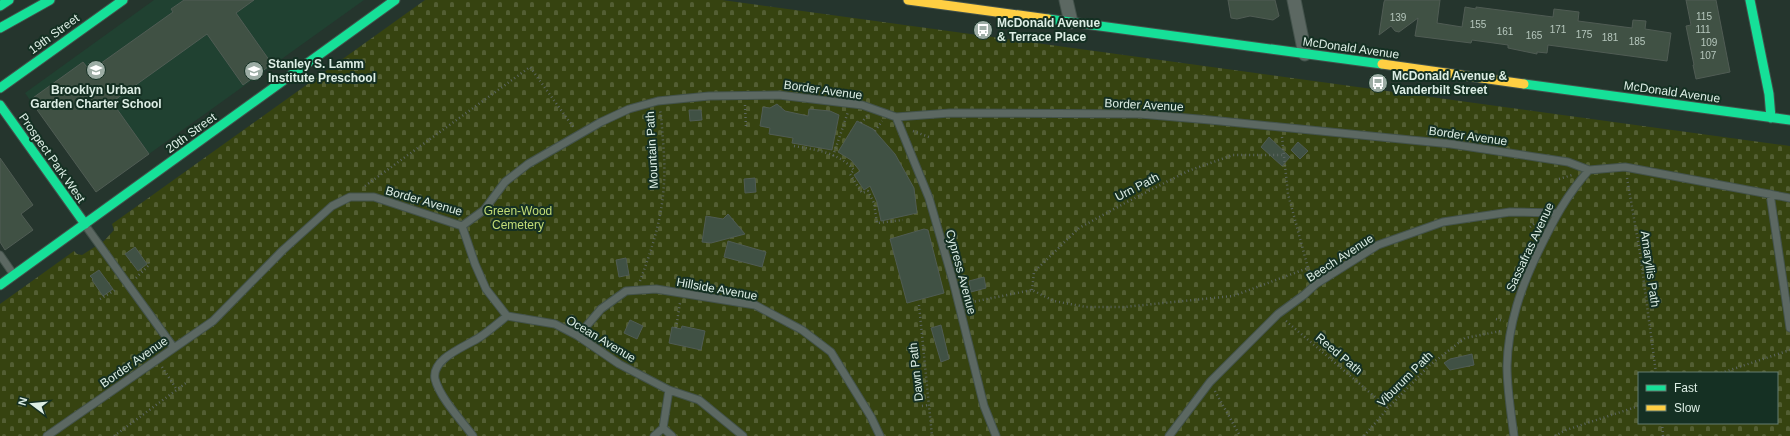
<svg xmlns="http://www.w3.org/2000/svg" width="1790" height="436" font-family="Arial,sans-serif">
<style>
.built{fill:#204131}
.cemetery{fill:url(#cemetery-stones);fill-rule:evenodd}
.building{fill:#405144;stroke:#505c54}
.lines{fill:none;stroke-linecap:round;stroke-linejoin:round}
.lane-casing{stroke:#43524b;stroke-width:9}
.street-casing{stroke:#43524b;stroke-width:15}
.fast-casing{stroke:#43524b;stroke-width:11}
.slow-casing{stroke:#43524b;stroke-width:11}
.path{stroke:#5d6762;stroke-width:2.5;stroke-dasharray:1 3;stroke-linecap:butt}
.lane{stroke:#5c6862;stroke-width:7}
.street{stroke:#5c6862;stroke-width:13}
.fast{stroke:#16e098;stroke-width:9}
.slow{stroke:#ffcf43;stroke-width:9}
.labels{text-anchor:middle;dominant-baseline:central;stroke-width:4;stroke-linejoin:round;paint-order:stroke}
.number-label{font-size:10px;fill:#b6c7bd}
.poi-label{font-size:12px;font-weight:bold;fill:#ddeee5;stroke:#153023;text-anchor:start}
.street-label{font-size:12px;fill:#ddeee5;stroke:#153023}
.park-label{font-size:12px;fill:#c3dd76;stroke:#153023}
</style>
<defs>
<pattern id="cemetery-stones" width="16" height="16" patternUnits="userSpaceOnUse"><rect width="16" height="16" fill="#364310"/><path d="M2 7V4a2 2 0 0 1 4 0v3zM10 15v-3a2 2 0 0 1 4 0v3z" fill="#535e33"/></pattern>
</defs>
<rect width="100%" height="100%" fill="#25352d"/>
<path class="built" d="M154 0H364L96 192 25 93Z"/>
<path class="cemetery" d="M425 0H722L1790 146V436H0V304L74 251 77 254 82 255 104 241 114 230 112 224ZM1639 373H1777V423H1639Z"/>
<path class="building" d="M184 0H254L236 13 272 64 243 85 207 34 112 102 149 154 96 192 30 100 83 62 90 71 173 12 171 9Z
M1228 0H1275L1279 16 1273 20 1250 16 1237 19 1231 18Z
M1385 0H1440L1437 23 1462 27 1465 7 1476 9V7L1553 17 1554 9 1579 12 1578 21 1632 28 1633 20 1646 21 1645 29 1671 33 1667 61 1548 45 1547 53 1537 52V54L1508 48V45L1472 40 1471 43 1415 36 1418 18 1399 32 1395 31 1391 26 1379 35 1384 2Z
M1686 0H1716L1730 72 1696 79 1693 65H1694L1686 26 1691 25Z
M777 104 785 111 808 116 809 109 830 111 839 115 832 150 792 143 793 138 769 134 770 128 760 126 763 107 770 108Z
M689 110H701L702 120 690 121Z
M857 121 873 129 895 154 914 188 917 213 881 221 877 202 870 186 864 190 854 175 860 171 851 160 838 152Z
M1269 137 1290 157 1282 166 1261 147Z
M1298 142 1308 151 1300 159 1291 150Z
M0 158 33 205 21 214 33 230 5 250 0 242Z
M755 178 756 192 745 193 744 179Z
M728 214 745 234 711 243 702 242 706 216 723 219Z
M924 229 928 230 944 293 907 303 890 239Z
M728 241 766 252 762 267 724 257Z
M135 247 147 264 138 271 125 254Z
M626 258 629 275 619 277 616 260Z
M99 270 113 289 103 296 92 280 93 279 90 276Z
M984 277 986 288 971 292 969 281Z
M630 320 643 326 637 339 624 333Z
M941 325 949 359 941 362 931 328Z
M682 326 705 331 701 350 669 343 672 327 681 329Z
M1472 354 1474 365 1450 370 1444 363 1450 359Z"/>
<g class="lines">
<defs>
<path id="lane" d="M896 117 929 198 953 281 984 406 996 436
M1770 194 1790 328
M85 225 174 348
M462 226 475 264 486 289 507 316 555 324 578 336 619 364 669 390 699 400 743 436
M0 255 14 275
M578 336 601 309 626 291 656 289 755 305 802 330 831 352 871 417 880 436
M663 428 672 436
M47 436 213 321 283 250 332 206 350 197H374L462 226 484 210 505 182 528 164 601 122 629 109 658 101 709 96 779 95 862 105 896 117 950 113 1140 114 1210 120 1451 144 1568 162 1589 170 1625 167 1790 198
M473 436C461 420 440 398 435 379 431 358 467 346 480 337 489 331 498 323 507 316
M654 436 663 428 669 390
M1169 436 1210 382 1278 314 1304 295 1316 284 1378 245 1443 222 1510 212 1557 213
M1514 436C1511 413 1507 389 1507 366 1508 324 1521 287 1539 250 1554 219 1566 196 1589 170"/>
<path id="street" d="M1066 0 1071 22
M1294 0 1305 54"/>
<path id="fast" d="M1750 0 1769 94 1771 118
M0 6 9 0
M1048 19 1382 64
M0 28 50 0
M1524 84 1790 120
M0 88 123 0
M0 105 85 224
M0 285 395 0"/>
<path id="slow" d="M908 0 1048 19
M1382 64 1524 84"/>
</defs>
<use href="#lane" class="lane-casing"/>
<use href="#street" class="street-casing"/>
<use href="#fast" class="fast-casing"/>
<use href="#slow" class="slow-casing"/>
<path class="path" d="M745 105 746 128
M861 123 867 116
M875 131 882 121
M913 131 929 137
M1282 137 1288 194 1308 268 1312 276
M794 146C816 150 838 152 854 170L850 174 862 193 868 191 874 203 877 223 903 220
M833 156 848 112
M1627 178 1640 253 1656 373
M1559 179 1572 175
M365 186 530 67 574 128
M1530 227 1536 222
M136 278 149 265 148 260
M640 281C659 230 668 196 663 141 662 131 662 120 660 110
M1032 290 1034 272 1079 228 1127 202 1188 171 1233 155H1284
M100 299 115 290
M967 303 1032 290 1054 301 1086 307H1124L1233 296 1308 268
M919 305 932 436
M1496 319 1504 321
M1286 321 1388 408
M676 328 680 303
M162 367 177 390
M1721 373 1790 350
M1215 391 1240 436
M922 406 929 405
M1662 423 1663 436
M114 436 186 383
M1364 436 1388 408 1430 365 1465 338 1501 331
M1555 436 1566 430 1639 406"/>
<use href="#lane" class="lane"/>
<use href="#street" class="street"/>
<use href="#fast" class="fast"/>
<use href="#slow" class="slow"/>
</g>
<defs>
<symbol id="bus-disc" viewBox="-11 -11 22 22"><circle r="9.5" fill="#9dada5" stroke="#153023"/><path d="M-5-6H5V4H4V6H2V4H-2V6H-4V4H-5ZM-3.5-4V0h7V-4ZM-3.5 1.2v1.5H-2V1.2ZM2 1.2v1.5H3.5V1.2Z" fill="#fff"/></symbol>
<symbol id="school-disc" viewBox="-11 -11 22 22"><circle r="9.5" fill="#9dada5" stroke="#153023"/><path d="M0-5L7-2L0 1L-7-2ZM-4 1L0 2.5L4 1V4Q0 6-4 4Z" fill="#fff"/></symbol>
</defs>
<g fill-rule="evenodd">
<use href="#bus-disc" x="972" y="19" width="22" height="22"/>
<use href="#school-disc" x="85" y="59" width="22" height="22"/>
<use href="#school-disc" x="243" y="60" width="22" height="22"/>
<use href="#bus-disc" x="1367" y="72" width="22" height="22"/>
</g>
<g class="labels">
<g class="number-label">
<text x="1704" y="16">115</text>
<text x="1398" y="17">139</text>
<text x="1478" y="24">155</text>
<text x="1558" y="29">171</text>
<text x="1703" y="29">111</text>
<text x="1505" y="31">161</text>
<text x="1584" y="34">175</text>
<text x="1534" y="35">165</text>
<text x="1610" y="37">181</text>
<text x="1637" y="41">185</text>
<text x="1709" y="42">109</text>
<text x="1708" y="55">107</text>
</g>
<g class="poi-label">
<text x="997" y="23">McDonald Avenue<tspan x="997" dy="14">&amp; Terrace Place</tspan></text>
<text x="268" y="64">Stanley S. Lamm<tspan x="268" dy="14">Institute Preschool</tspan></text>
<text x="1392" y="76">McDonald Avenue &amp;<tspan x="1392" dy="14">Vanderbilt Street</tspan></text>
<text x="96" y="90" text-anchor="middle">Brooklyn Urban<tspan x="96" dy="14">Garden Charter School</tspan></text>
</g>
<g class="street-label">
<text transform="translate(54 34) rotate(-36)">19th Street</text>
<text transform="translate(1351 48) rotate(8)">McDonald Avenue</text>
<text transform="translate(823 90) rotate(8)">Border Avenue</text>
<text transform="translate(1672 92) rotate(8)">McDonald Avenue</text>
<text transform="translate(1144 105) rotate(3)">Border Avenue</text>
<text transform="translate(191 133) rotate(-36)">20th Street</text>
<text transform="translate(1468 136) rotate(8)">Border Avenue</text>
<text transform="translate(652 150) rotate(-93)">Mountain Path</text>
<text transform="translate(52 158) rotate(55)">Prospect Park West</text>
<text transform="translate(1137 187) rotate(-27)">Urn Path</text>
<text transform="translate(424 201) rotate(16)">Border Avenue</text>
<text transform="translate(1530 247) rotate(-65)">Sassafras Avenue</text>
<text transform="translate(1340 258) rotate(-33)">Beech Avenue</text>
<text transform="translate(1650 269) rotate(82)">Amaryllis Path</text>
<text transform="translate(961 272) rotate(75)">Cypress Avenue</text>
<text transform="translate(717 289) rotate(10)">Hillside Avenue</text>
<text transform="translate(601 339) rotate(31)">Ocean Avenue</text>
<text transform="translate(1339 354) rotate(40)">Reed Path</text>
<text transform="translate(134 362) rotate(-35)">Border Avenue</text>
<text transform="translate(916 372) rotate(-96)">Dawn Path</text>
<text transform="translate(1405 379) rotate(-45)">Viburum Path</text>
</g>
<g class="park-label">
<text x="518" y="211">Green-Wood<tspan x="518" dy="14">Cemetery</tspan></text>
</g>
</g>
<rect x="1638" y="372" width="140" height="52" fill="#153023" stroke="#657c71"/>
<rect x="1646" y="385" width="20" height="6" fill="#16e098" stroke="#657c71"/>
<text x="1674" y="392" font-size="12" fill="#ddeee5">Fast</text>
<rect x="1646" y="405" width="20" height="6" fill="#ffcf43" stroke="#657c71"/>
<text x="1674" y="412" font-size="12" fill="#ddeee5">Slow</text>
<g transform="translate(32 404) rotate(286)" stroke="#153023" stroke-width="3" paint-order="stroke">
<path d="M0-3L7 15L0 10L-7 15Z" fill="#ddeee5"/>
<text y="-6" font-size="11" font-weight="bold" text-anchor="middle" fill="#ddeee5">N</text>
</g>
</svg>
